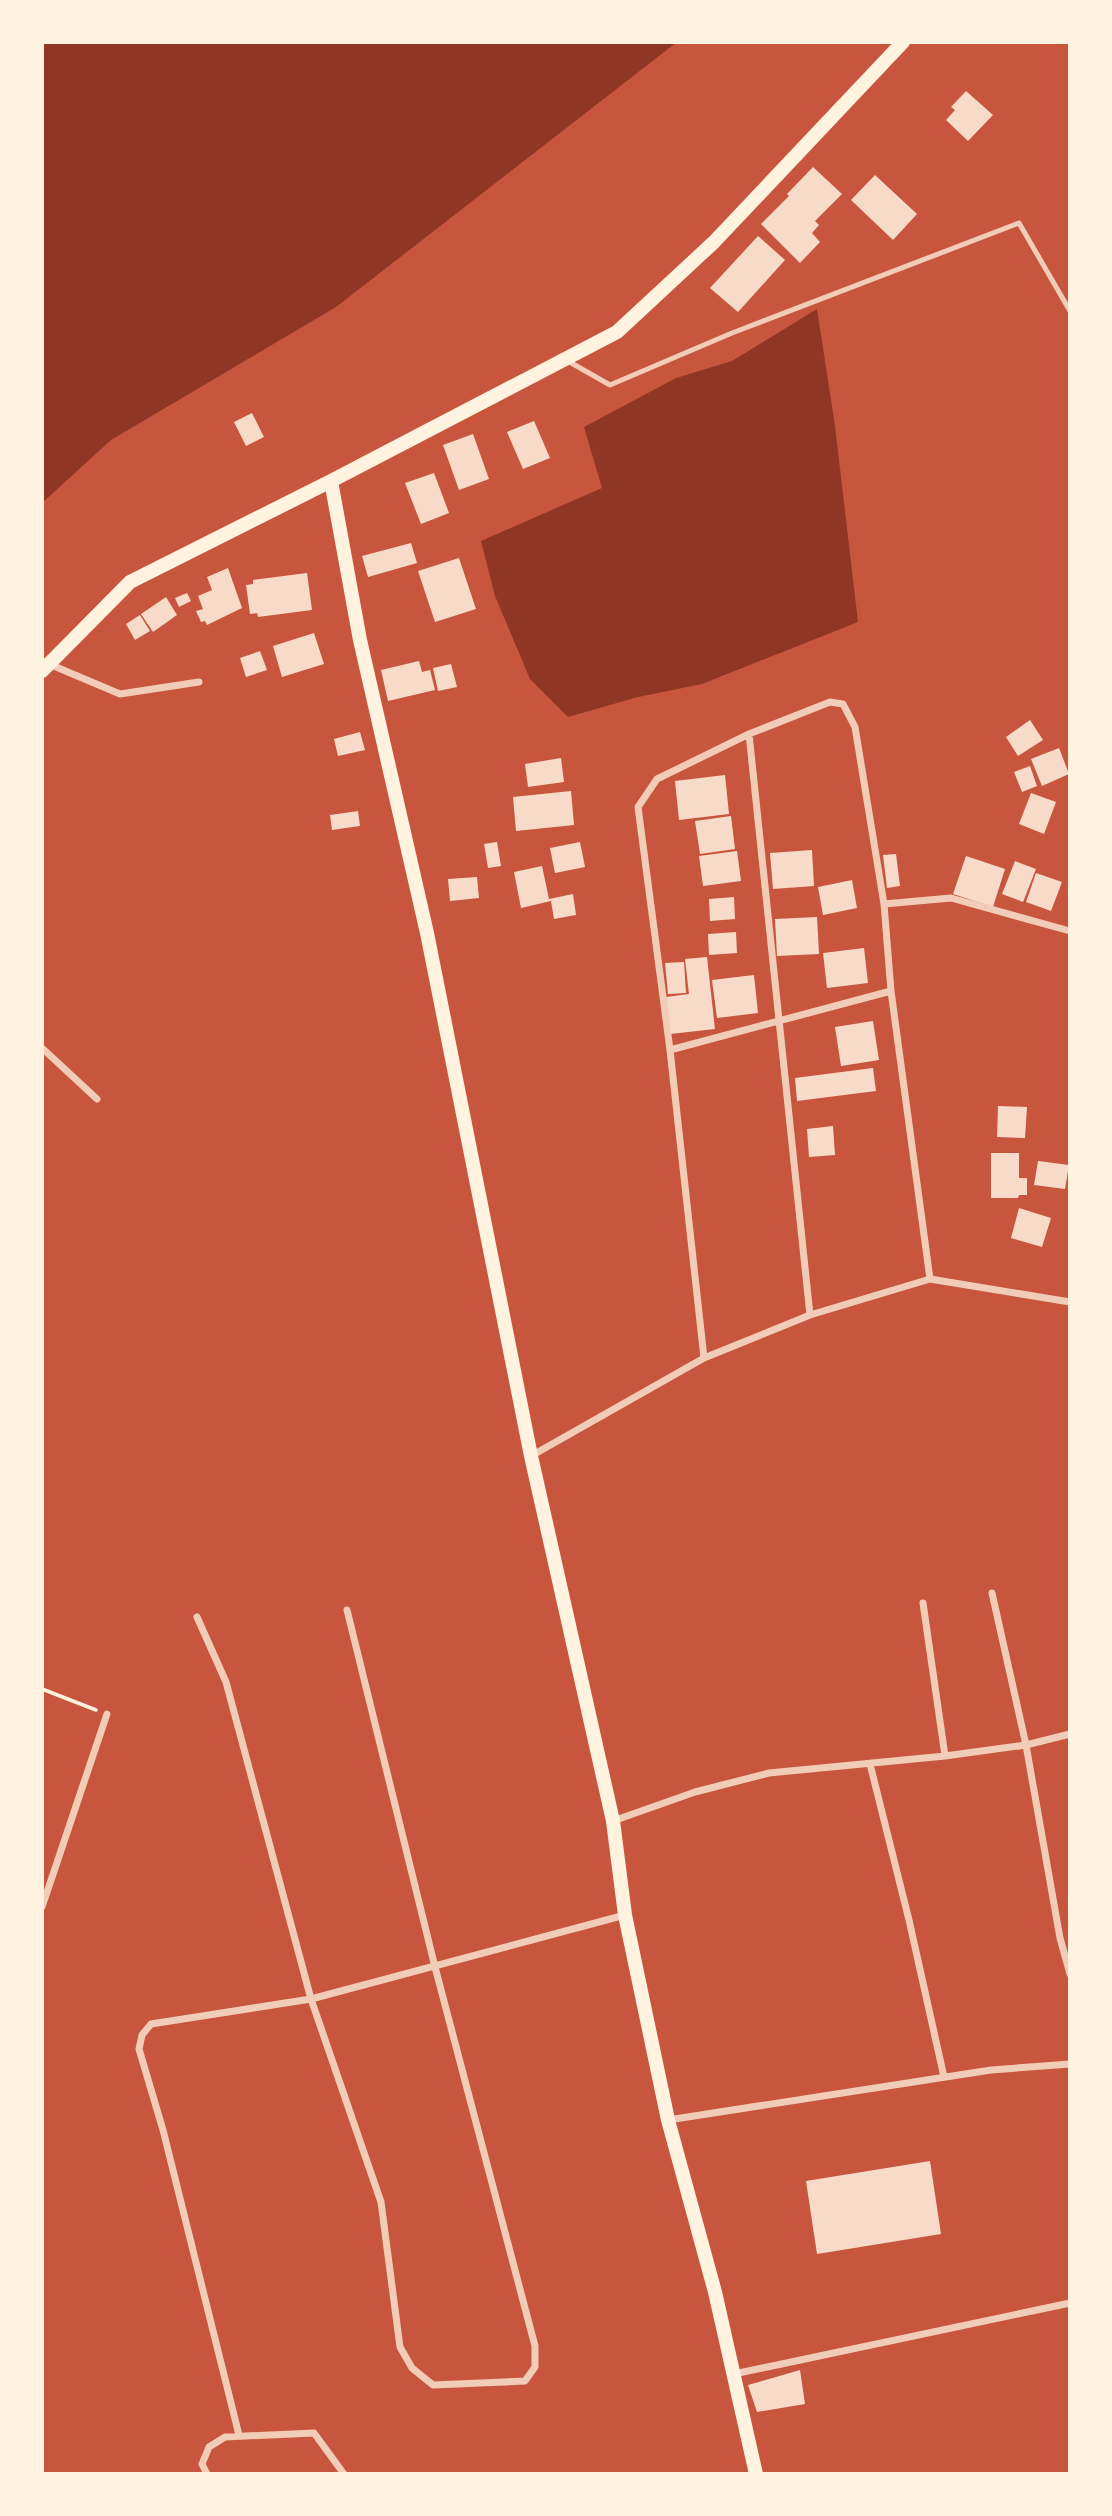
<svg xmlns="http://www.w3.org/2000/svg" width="1112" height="2516" font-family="Cabin,sans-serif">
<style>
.water{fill:#8f3625}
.building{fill:#f7dbc8}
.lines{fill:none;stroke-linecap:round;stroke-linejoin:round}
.path{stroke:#fff3e0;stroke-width:3.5}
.service{stroke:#f1ccb7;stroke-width:5}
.minor{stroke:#f1ccb7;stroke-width:7}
.secondary{stroke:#fff3e0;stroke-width:14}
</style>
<rect width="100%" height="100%" fill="#c8553d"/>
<path class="water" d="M42 42H677L336 307 111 440 42 503Z
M817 309 835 426 858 622 702 684 638 697 568 717 530 679 495 596 481 541 602 488 584 427 676 378 732 361Z"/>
<path class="building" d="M966 91 993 115 968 141 946 120 955 110 951 107Z
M813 167 842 194 815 221 819 225 812 233 820 242 800 263 761 224 789 196 787 194Z
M875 175 917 214 893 240 851 200Z
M758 236 785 260 738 312 710 288Z
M252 413 264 437 246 446 234 422Z
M534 421 550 458 523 469 507 432Z
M473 434 489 479 459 490 443 445Z
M434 473 449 513 421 524 405 483Z
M411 543 417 563 368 577 362 556Z
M459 558 476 609 435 622 418 571Z
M228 568 242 608 207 625 205 621 201 622 196 611 203 609 198 596 212 590 207 577Z
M307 573 312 610 258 617 257 613 250 614 246 585 253 584V580Z
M187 593 191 601 179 607 175 598Z
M166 597 177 615 153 632 141 614Z
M140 615 150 631 135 640 126 624Z
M314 633 324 664 282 677 273 646Z
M260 651 267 670 246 677 240 658Z
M419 661 422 672 430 670 435 690 388 701 381 670Z
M451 664 457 687 438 691 433 668Z
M1030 720 1043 740 1018 756 1006 737Z
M360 732 365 750 338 756 334 739Z
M1059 748 1069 774 1042 786 1031 759Z
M561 758 564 782 528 787 525 764Z
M1030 766 1037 786 1022 792 1014 772Z
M725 775 729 814 679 820 675 781Z
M571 791 574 825 516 831 513 797Z
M1031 793 1056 802 1044 834 1019 824Z
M358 811 360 826 332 830 330 815Z
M731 816 735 849 700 854 695 821Z
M497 842 501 866 488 868 484 844Z
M580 842 585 867 555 873 550 848Z
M812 850 814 886 773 889 770 853Z
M737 851 741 881 703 886 699 856Z
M896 854 900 886 887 888 883 855Z
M966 856 1005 869 993 907 953 894Z
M1015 861 1036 869 1023 902 1002 894Z
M542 866 549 899 573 894 576 915 554 919 551 901 521 908 514 872Z
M1036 873 1062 882 1051 911 1026 902Z
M477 877 479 898 450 901 448 879Z
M852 880 857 908 823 915 818 887Z
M734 897 735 919 710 921 709 899Z
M817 917 819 954 777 956 775 919Z
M736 932 737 953 709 955 708 934Z
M864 948 868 983 827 988 823 953Z
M707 957 715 1029 670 1034 666 997 689 994 685 959Z
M684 962 686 993 668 994 665 963Z
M754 975 758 1013 717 1018 712 980Z
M873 1021 879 1060 841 1066 835 1027Z
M873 1068 876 1091 797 1101 795 1078Z
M998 1106 1027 1107 1025 1138 997 1137Z
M833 1126 835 1155 809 1157 807 1129Z
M991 1153H1019V1178H1027V1195H1019L1018 1198H991Z
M1038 1161 1069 1165 1065 1189 1034 1185Z
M1019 1208 1051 1218 1042 1247 1011 1238Z
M930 2161 941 2234 817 2254 806 2181Z
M800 2370 805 2404 757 2412 748 2385Z"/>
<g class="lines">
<path class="path" d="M42 1689 96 1710"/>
<path class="service" d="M566 360 610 385 732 333 1019 223 1070 311"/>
<path class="minor" d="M49 664 120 694 199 682
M749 734 810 1315
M884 904 951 898 1070 931
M42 1048 97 1099
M670 1050 891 991
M704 1358 670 1050 638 807 657 779 749 734 830 702 843 704 855 727 884 904 891 991 930 1279
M531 1456 704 1358 810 1315 930 1279 1070 1302
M992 1593 1026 1745 1060 1938 1070 1974
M923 1603 945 1756
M347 1610 435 1967 535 2346V2367L525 2381 433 2385 412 2368 400 2347 381 2202 311 1999 625 1915
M197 1617 226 1682 311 1999 151 2024 142 2035 139 2049 163 2130 239 2435
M870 1764 909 1920 944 2077
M613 1821 695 1792 769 1773 945 1756 1026 1745 1070 1734
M42 1907 107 1714
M668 2120 991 2070 1070 2064
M734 2374 1070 2303
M207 2474 202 2464 209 2447 225 2437 314 2433 344 2474"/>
<path class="secondary" d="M331 481 360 640 427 933 531 1456 613 1821 625 1915 668 2120 715 2292 756 2474
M42 671 130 582 331 481 617 332 714 242 903 42"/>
</g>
<rect width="1112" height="2516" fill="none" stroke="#fff3e0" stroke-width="88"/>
</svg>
